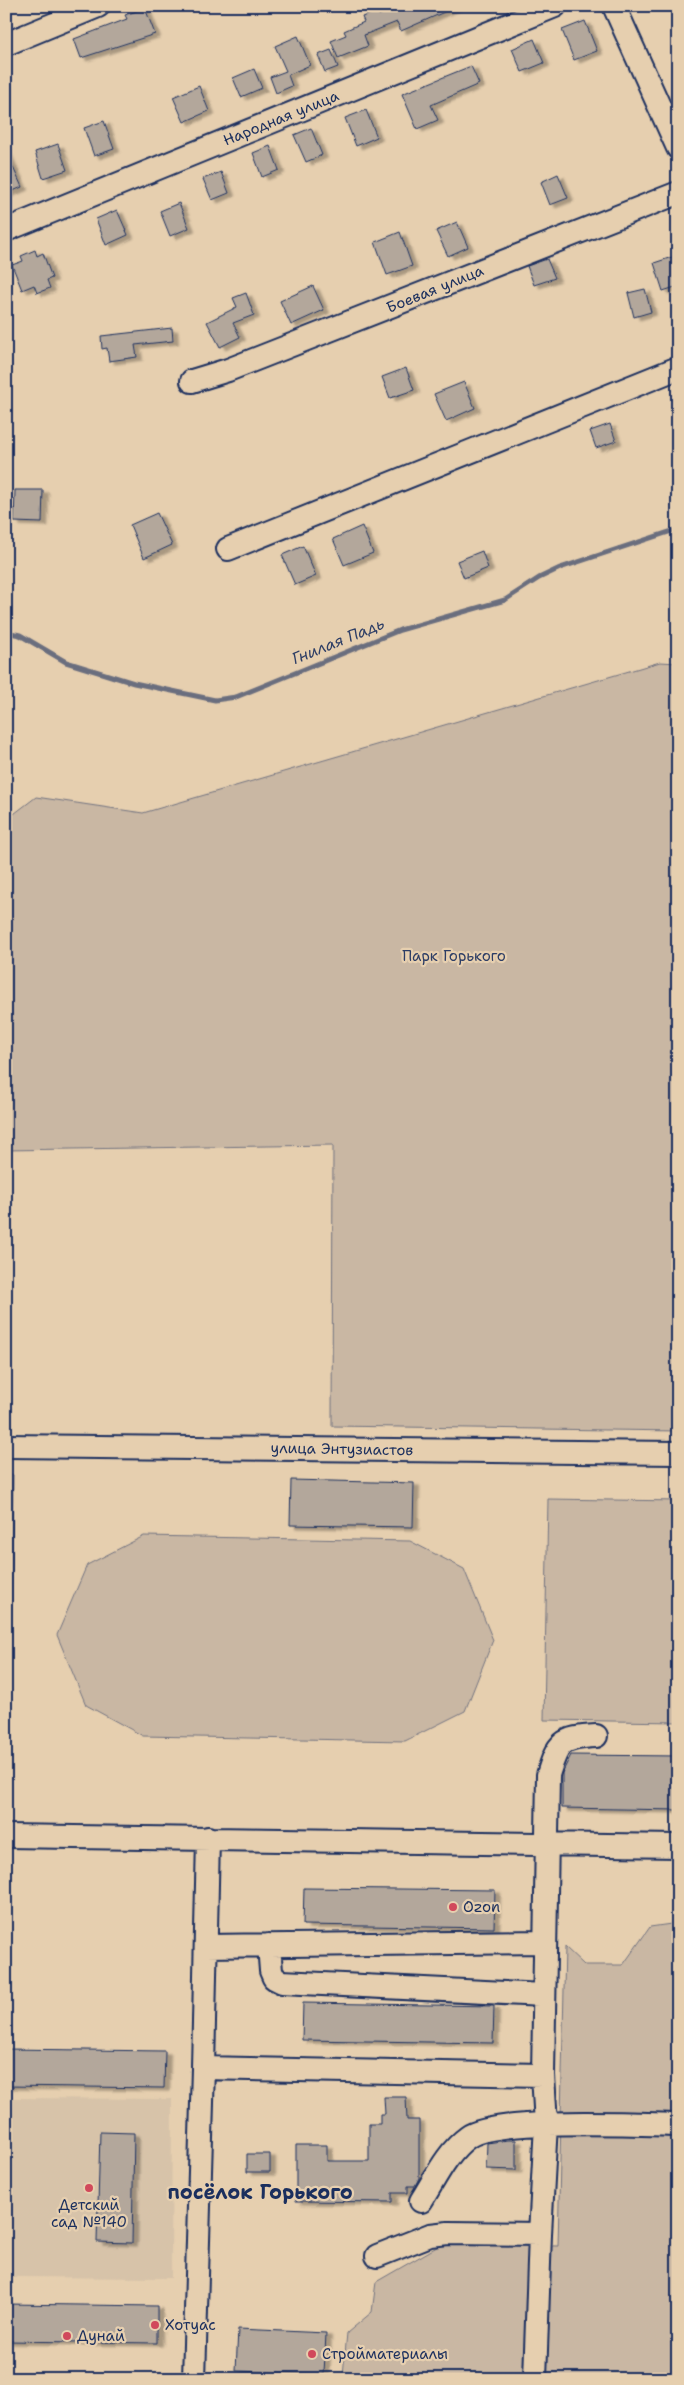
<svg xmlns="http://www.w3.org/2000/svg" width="684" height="2385" font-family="'Shantell Sans',sans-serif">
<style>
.built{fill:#d7c3a9}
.green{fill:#c9b7a3;stroke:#727380}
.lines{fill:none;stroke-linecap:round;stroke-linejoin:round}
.stream{stroke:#6b6e7e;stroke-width:5}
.building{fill:#b3a79b;stroke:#1b2f5e;filter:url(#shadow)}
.minor-casing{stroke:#1b2f5e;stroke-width:26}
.minor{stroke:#e6cfaf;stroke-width:22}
.poi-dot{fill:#d1495b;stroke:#e6cfaf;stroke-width:2}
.labels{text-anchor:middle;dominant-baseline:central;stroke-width:4.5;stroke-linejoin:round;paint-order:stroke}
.street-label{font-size:15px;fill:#1b2f5e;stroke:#e6cfaf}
.park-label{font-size:15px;fill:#2c3d65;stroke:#e6cfaf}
.poi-label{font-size:15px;fill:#1b2f5e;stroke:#e6cfaf;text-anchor:start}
.water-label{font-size:16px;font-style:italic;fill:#2f3f66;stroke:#e6cfaf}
.district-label{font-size:20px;font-weight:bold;fill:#1b2f5e;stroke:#e6cfaf}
</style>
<defs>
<filter id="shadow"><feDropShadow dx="5.5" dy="3" stdDeviation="1" flood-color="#0004"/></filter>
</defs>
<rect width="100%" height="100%" fill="#e6cfaf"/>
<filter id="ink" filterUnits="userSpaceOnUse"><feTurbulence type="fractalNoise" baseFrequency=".02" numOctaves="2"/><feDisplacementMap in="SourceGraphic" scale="10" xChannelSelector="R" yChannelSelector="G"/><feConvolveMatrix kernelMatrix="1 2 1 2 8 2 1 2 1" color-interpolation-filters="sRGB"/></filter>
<g filter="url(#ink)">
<path class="built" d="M6 2098 172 2099 171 2278 6 2277Z"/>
<path class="green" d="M660 662 678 663V1431L332 1426 333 1145 6 1150V820L36 797 143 813Z
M6 1475H13L10 1697H6Z
M548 1499 678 1501V1722L544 1720Z
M144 1536 410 1541 464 1569 493 1640 465 1711 405 1741 143 1736 86 1705 57 1635 87 1565Z
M678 1923V2379H461L343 2375 347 2333 372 2312 376 2282 442 2244 558 2246 565 1947 584 1965H623L650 1927Z"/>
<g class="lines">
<path class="stream" d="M6 632 20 635 66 662 134 683 215 700 236 697 400 630 505 600 539 578 560 568 678 529"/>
</g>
<path class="building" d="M399 6H458L401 31 397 22 364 35 368 46 338 58 331 41 346 35 344 31 364 22 362 17 377 11 379 15Z
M145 8 155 34 81 58 74 39 127 19 125 15Z
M585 21 597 51 574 60 562 30Z
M298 36 310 65 288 75 292 86 276 93 270 77 286 71 275 46Z
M534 39 544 63 522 72 512 49Z
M331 50 338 67 325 72 318 55Z
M471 66 479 84 431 105 438 120 417 129 402 94Z
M254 69 262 88 241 97 233 78Z
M199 86 209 111 184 122 173 97Z
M366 110 377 137 356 146 345 118Z
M104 121 114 149 94 156 84 128Z
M311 128 322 155 306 162 294 135Z
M58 144 67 170 43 178 35 152Z
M270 146 279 170 262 177 253 153Z
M6 152 22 187 6 194Z
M221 172 229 193 212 200 203 179Z
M558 174 568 198 550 205 541 182Z
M179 203 189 228 170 236 160 211Z
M117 210 128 235 106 245 96 219Z
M457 222 468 247 448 256 436 231Z
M400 232 412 266 387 275 375 242Z
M35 250 37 256 43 253 52 278 47 280 50 288 37 293 34 285 22 290 12 265 23 261 21 256Z
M678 255V286L663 291 654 263Z
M547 259 555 278 534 285 527 266Z
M313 286 324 310 291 325 280 301Z
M645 289 651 312 634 317 628 293Z
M246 293 254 315 233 323 240 337 220 347 207 322 237 307 233 298Z
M172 328 173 341 135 345 137 357 109 361 107 348 102 349 101 336Z
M406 368 414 390 390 398 382 377Z
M464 382 475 408 446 421 434 394Z
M610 424 616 441 596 448 590 431Z
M15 490H43L42 523 14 522Z
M157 513 172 545 144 558 130 525Z
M362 526 373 553 344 565 333 539Z
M303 546 316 576 295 585 282 555Z
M482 551 488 568 464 578 457 561Z
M291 1480 414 1483 413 1527 290 1525Z
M571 1755 678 1756V1810L562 1808V1773Z
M304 1888 495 1890 494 1928 303 1925Z
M303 2003 494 2006 493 2043 302 2040Z
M6 2049 165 2051 164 2088 6 2086Z
M384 2097H406L407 2120H419V2178L415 2186H408V2193H392V2202L296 2201V2145H327V2161H369V2124H380V2114H385Z
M100 2132 134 2133 132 2243 97 2242Z
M508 2140H516V2170L486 2169 487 2143Z
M247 2154H270V2172H247Z
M6 2304 157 2306V2343L6 2341Z
M238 2329 326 2333 324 2374 236 2371Z"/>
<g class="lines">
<defs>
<path id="minor" d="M614 6 678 148
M6 44 98 6
M6 230 555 6
M192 381 228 370 678 193
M228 549 678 368
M6 1446 678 1453
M6 1836 678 1846
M208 1838 203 2068 543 2075
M269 1945 271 1971 274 1978 282 1982 544 1995
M206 1946 544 1942
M421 2201C435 2179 447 2152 468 2137 496 2117 638 2124 678 2125
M377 2256 430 2235 448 2233 540 2234
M194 2379 203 2068
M535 2379 540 2234 546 2124 543 2075 548 1775C558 1742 561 1738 596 1736"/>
</defs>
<use href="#minor" class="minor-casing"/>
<use href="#minor" class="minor"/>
</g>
</g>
<g class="poi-dot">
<circle cx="453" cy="1907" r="5"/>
<circle cx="89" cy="2188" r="5"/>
<circle cx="155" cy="2325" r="5"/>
<circle cx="67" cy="2336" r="5"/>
<circle cx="312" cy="2354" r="5"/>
</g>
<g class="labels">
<g class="street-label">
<text transform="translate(281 118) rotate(-22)">Народная улица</text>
<text transform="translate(435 289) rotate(-22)">Боевая улица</text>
<text transform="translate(342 1449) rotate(1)">улица Энтузиастов</text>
</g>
<g class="park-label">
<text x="454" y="956">Парк Горького</text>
</g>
<g class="poi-label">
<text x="463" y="1907">Ozon</text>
<text x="89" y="2205" text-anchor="middle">Детский<tspan x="89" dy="17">сад №140</tspan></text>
<text x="165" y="2325">Хотуас</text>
<text x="77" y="2336">Дунай</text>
<text x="322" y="2354">Стройматериалы</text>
</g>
<g class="water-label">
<text transform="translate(338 641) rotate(-22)">Гнилая Падь</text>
</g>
<g class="district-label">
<text x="260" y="2192">посёлок Горького</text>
</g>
</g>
<rect width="684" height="2385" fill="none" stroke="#e6cfaf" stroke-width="25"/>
<rect x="12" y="12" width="659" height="2360" fill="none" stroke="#1b2f5e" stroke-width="2" filter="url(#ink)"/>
</svg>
